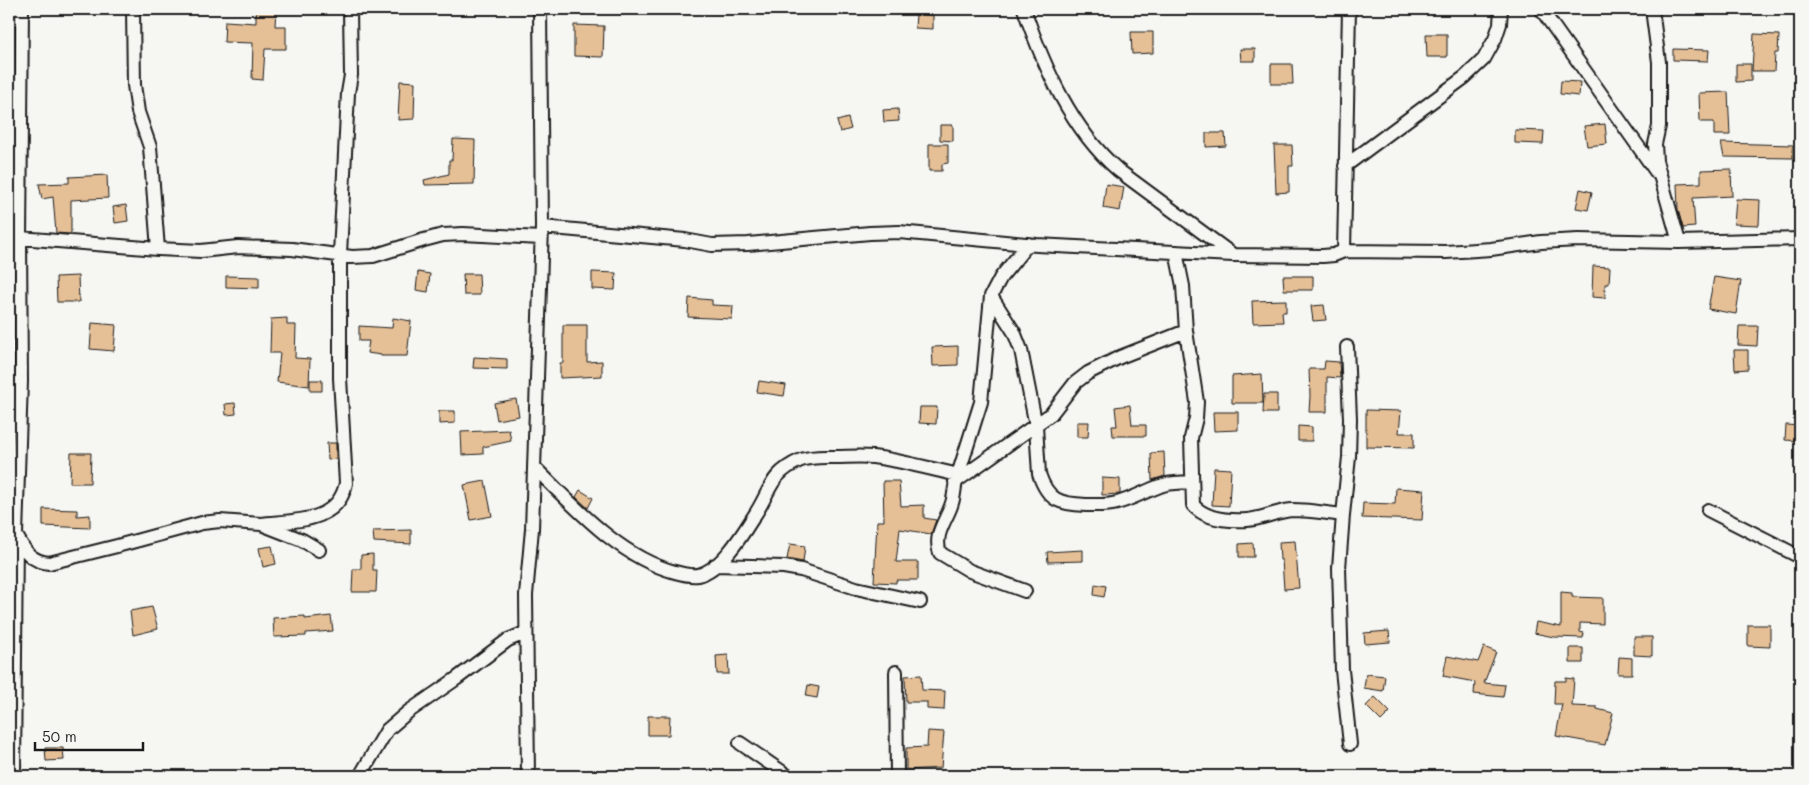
<svg xmlns="http://www.w3.org/2000/svg" width="1809" height="785" font-family="Mali,sans-serif">
<style>
.building{fill:#e5bf96;stroke:#1c1c1c}
.lines{fill:none;stroke-linecap:round;stroke-linejoin:round}
.minor-casing{stroke:#1c1c1c;stroke-width:16}
.minor{stroke:#f6f6f2;stroke-width:12}
</style>
<rect width="100%" height="100%" fill="#f6f6f2"/>
<filter id="ink" filterUnits="userSpaceOnUse"><feTurbulence type="fractalNoise" baseFrequency=".02" numOctaves="2"/><feDisplacementMap in="SourceGraphic" scale="10" xChannelSelector="R" yChannelSelector="G"/><feConvolveMatrix kernelMatrix="1 2 1 2 8 2 1 2 1" color-interpolation-filters="sRGB"/></filter>
<g filter="url(#ink)">
<path class="building" d="M256 9H276L275 26H286V49H265L263 80 252 79 253 43 224 42 225 21 256 23Z
M916 14 933 15V29L915 28Z
M574 25 604 26 603 57 574 56Z
M1131 32H1153V53L1132 54Z
M1426 34H1447V57H1427Z
M1754 34 1779 35 1778 53H1775L1774 71H1752Z
M1240 49H1255V61H1241Z
M1673 49 1709 50 1708 61 1673 60Z
M1271 64H1292L1293 84H1271Z
M1736 64H1751V81L1736 82Z
M400 81 415 82 414 119 398 120Z
M1561 81 1580 82 1579 96 1560 94Z
M1728 92 1730 135H1714V122H1700L1699 93Z
M898 109 899 121 884 122 883 110Z
M848 118 851 129 840 132 837 121Z
M1605 124 1607 144 1587 146 1584 126Z
M940 125H953V141L940 140Z
M1515 130 1544 131 1543 144 1515 143Z
M1206 133H1225L1226 146 1206 147Z
M453 139 475 140 474 184 425 185 424 180 449 174V160H452Z
M1721 143 1793 145V158L1724 157Z
M929 144H948V163L942 164V171H929Z
M1274 145H1292L1293 166H1289V192L1276 193Z
M1731 169 1732 196 1693 198 1695 227 1683 228 1678 210 1677 184 1701 183V170Z
M107 175 108 198 71 200V234L56 233 53 197 42 199 39 184 69 183V177Z
M1106 184 1124 187 1120 211 1103 208Z
M1580 189 1592 192 1588 210 1576 208Z
M1736 199 1760 200 1759 225 1734 224Z
M126 205 128 221 115 223 113 207Z
M1593 266 1610 267 1609 284H1605V298L1592 297Z
M418 272 430 274 428 292 416 290Z
M592 272 616 273 615 290 592 289Z
M463 274H479L480 295H464Z
M78 276 79 302H57L56 277Z
M226 276 259 277V288L226 287Z
M1283 276H1313V290H1284Z
M1714 277 1741 281 1736 314 1708 309Z
M689 298 712 300V305L733 306 732 319 688 317Z
M1286 300V312H1282L1283 322 1253 323 1252 301Z
M1324 305 1326 320 1313 321 1311 306Z
M287 318V325H296L295 358 310 359 309 386 277 382 280 353H270L271 319Z
M393 318 411 321 407 356H381V355L367 353 369 341H359V326L392 328Z
M92 323 116 325 114 351 90 349Z
M563 325H587V362L602 361V376L560 378V363H563Z
M1739 326H1758L1757 346 1738 345Z
M958 346V365L933 366 932 347Z
M1734 350H1748V369L1735 370Z
M474 357 507 359V369L473 368Z
M1325 361 1339 362 1340 378 1327 377V412H1309L1310 396 1309 369H1324Z
M1262 374 1263 403H1232V376Z
M310 380H322V391H310Z
M759 381 786 385 784 396 757 392Z
M1264 394H1277V413H1263Z
M516 399 519 416 497 420 494 403Z
M235 403 236 414 226 415 225 404Z
M1130 405 1132 425H1146V436H1113L1112 426H1117L1115 407Z
M920 407H937L936 424 919 423Z
M1366 410 1401 411 1399 433H1414V448L1366 447Z
M439 411H455V423L439 424Z
M1213 412H1238V430L1214 431Z
M1077 422H1089L1088 437H1077Z
M1786 425 1800 426V441L1785 440Z
M1298 426 1312 427V441H1298Z
M509 430 511 441 483 447V454L462 455 461 432Z
M327 443H336V459L328 460Z
M1164 452 1165 476 1152 480 1151 453Z
M71 453H91L90 483H70Z
M1214 468 1231 469 1229 506 1212 505Z
M1102 478 1120 479V494L1102 495Z
M485 481 492 516 471 520 464 485Z
M883 481H899L901 506 924 505V518L936 520 931 534 900 529 896 562H918V580H896V583L874 582 877 521H884Z
M1396 488 1424 490 1422 520 1362 518 1363 503 1395 504Z
M580 490 593 498 588 508 576 497Z
M43 509 77 510V516L90 515V528L43 526Z
M411 530V544L374 542 373 531Z
M1295 541 1299 588 1284 589 1282 560H1280L1279 542Z
M1253 543 1254 557H1239V544Z
M790 544 805 546 803 562 787 559Z
M272 546 276 564 263 567 259 548Z
M1083 550V561L1048 562 1047 552Z
M373 554V570H377L376 592H352L353 569H361V555Z
M1095 584 1106 586 1104 597 1094 595Z
M1561 592 1572 593V597L1603 598V624L1580 623V632L1584 633 1583 638 1554 637 1534 633 1536 622 1561 627Z
M152 607 158 629 133 635 130 611Z
M305 616V619L331 616 333 631 306 633V636L274 637 273 618Z
M1748 625H1770V647L1748 646Z
M1389 631 1390 642 1365 644 1364 633Z
M1634 637H1652V656L1634 655Z
M1484 647 1496 652 1484 683 1505 685 1503 697 1474 694 1475 682 1443 676 1447 656 1478 662Z
M1570 648H1583V663H1570Z
M728 655 729 674H717L716 656Z
M1619 657 1632 658V674H1618Z
M1366 674 1385 676 1383 691 1364 688Z
M921 675 922 690 945 691 944 710 927 709V702H906L905 676Z
M1566 678 1574 679 1572 706 1597 707V709L1613 713 1605 745 1556 736 1562 704H1554L1555 681H1566Z
M808 685 819 687 817 698 806 696Z
M1375 697 1390 712 1381 721 1366 706Z
M648 716H670L669 735H648Z
M928 731 944 732 941 768 906 770V748L927 747Z
M45 748H63L64 760 46 761Z"/>
<g class="lines">
<defs>
<path id="minor" d="M133 9 134 85 138 112 150 147 158 249
M1024 9C1044 67 1071 129 1118 170L1233 255
M1541 9 1657 173
M1345 166 1465 77 1484 59 1495 39 1500 24 1501 9
M542 227 685 240 712 245 748 244 870 233 899 232 1037 245 1233 255 1323 256 1334 255 1344 251 1446 252 1491 249 1541 242 1578 240 1679 242 1656 161 1655 144 1659 126V62L1652 9
M20 238 158 249 201 251 238 247 292 249 352 257 373 256 424 240 443 235 463 234 541 238
M1679 242 1800 239
M1344 251 1349 9
M991 296 1014 332 1021 350 1036 426 1039 474C1048 501 1060 504 1086 505 1096 505 1107 506 1117 503 1132 499 1146 491 1160 486 1170 482 1181 483 1191 482
M1186 331 1197 402 1196 418 1191 438 1193 505C1205 519 1229 521 1247 520 1262 519 1277 511 1292 510 1309 510 1326 513 1343 515L1349 457 1350 419 1347 347
M534 467C575 507 619 557 675 572 682 574 691 576 698 575 721 570 742 535 754 516 771 491 769 474 801 460 812 456 823 457 835 457 847 457 860 456 873 457 899 460 931 469 958 475L981 402 991 296 1001 277 1028 244
M958 475C954 484 955 494 952 503 947 520 933 534 940 553L970 571 1025 591
M955 482 1051 414 1075 383 1088 373 1120 357 1186 331 1183 286 1176 252
M1708 510 1800 557
M1343 515 1339 568 1342 670 1350 744
M261 524C294 520 338 524 346 483L340 378V254L348 93 351 75 350 9
M16 535C25 551 30 561 49 563L117 546 202 523 220 521 261 524 302 540 319 550
M715 565 784 567 801 570 856 588 920 602
M896 672 897 776
M740 743 788 776
M14 776 16 535 21 381 20 238 22 9
M360 776 387 730 408 712 456 679 508 640 525 633
M528 776 526 595 532 529 542 227 540 9"/>
</defs>
<use href="#minor" class="minor-casing"/>
<use href="#minor" class="minor"/>
</g>
</g>
<rect width="1809" height="785" fill="none" stroke="#f6f6f2" stroke-width="30"/>
<rect x="15" y="15" width="1779" height="755" fill="none" stroke="#1c1c1c" stroke-width="2" filter="url(#ink)"/>
<path d="M35 742v8h108v-8" fill="none" stroke="#1c1c1c" stroke-width="2.5"/>
<text x="42" y="742" font-size="15" fill="#1c1c1c" stroke="#f6f6f2" stroke-width="4" paint-order="stroke">50 m</text>
</svg>
